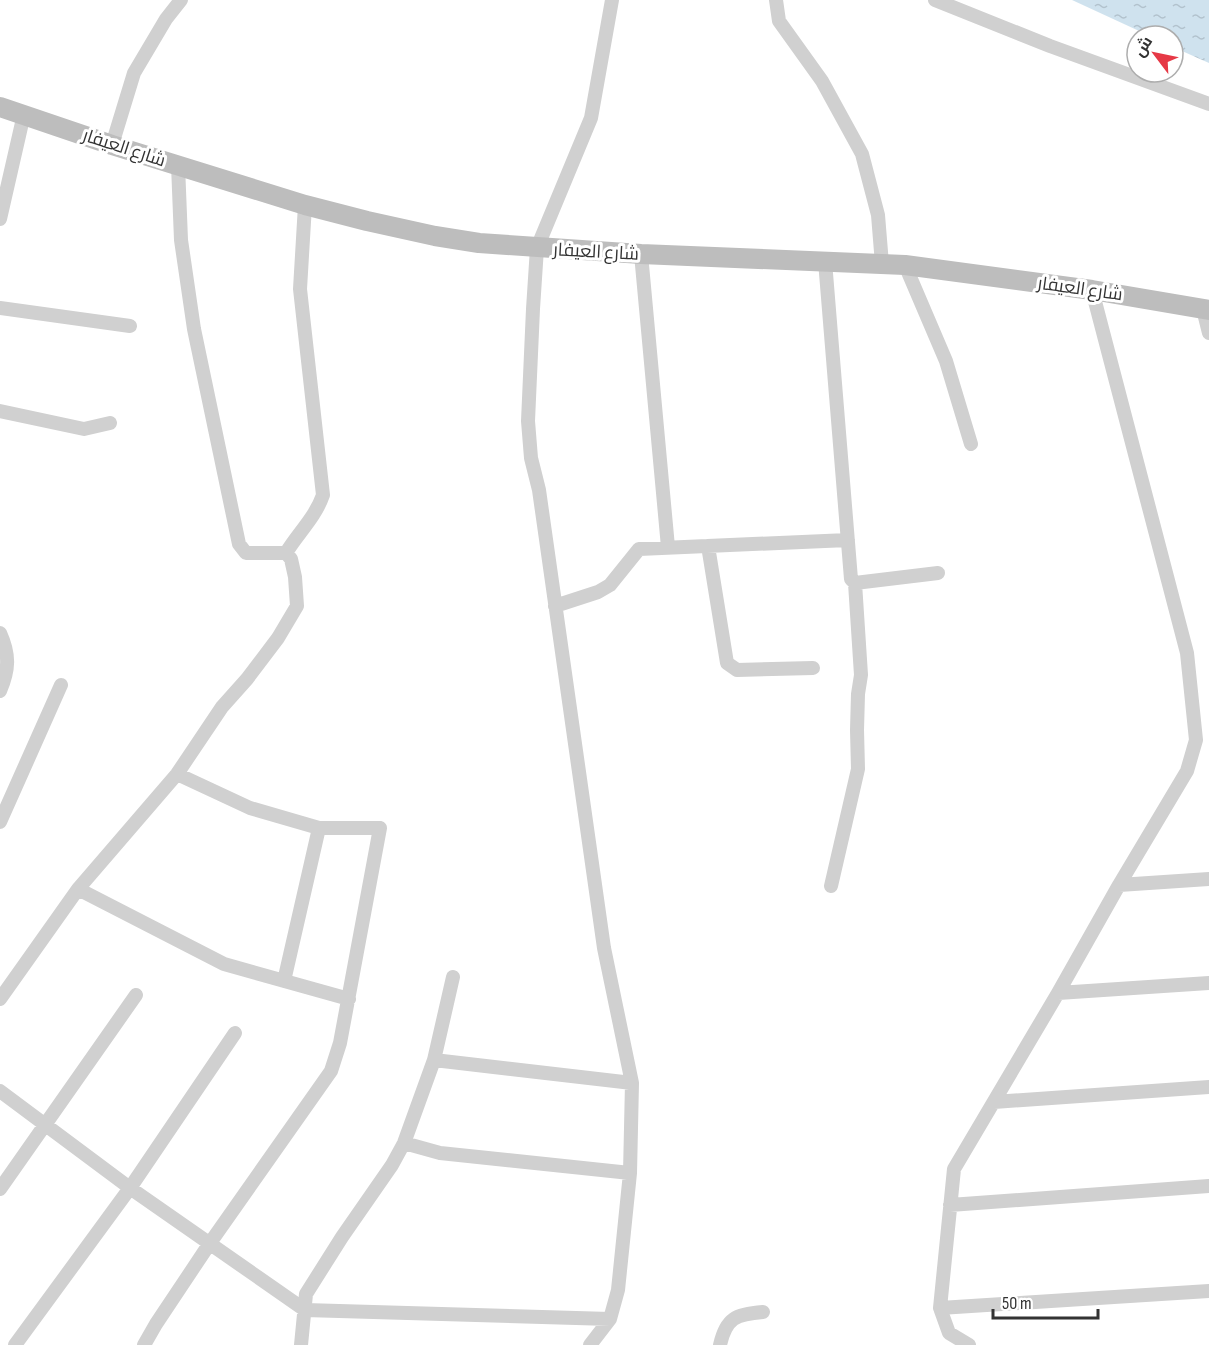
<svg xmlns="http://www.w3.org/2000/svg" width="1209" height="1345" font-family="'Sofia Sans Condensed',Cairo,sans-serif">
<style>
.water{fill:url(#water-ripples)}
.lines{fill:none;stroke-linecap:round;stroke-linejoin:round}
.street{stroke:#d0d0d0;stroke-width:14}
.secondary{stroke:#bdbdbd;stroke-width:20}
.labels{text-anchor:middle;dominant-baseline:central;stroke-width:6;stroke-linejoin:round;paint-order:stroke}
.street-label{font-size:18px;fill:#333;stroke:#fff}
</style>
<defs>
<pattern id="water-ripples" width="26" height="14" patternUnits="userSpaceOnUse" patternTransform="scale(1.5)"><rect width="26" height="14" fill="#cfe2ee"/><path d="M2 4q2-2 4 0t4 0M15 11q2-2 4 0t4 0" fill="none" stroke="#b2c2cd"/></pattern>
</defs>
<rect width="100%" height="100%" fill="#fff"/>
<path class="water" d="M1072 0H1209V63L1173 47V36H1150Z"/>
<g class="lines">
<path class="street" d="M776 0 779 21 822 81 862 154 878 215 882 264
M935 0 1050 46 1209 104
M112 145 134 73 166 19 181 0
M0 219 24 114
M641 254 668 547
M825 261 851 579 855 583 938 573
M905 265 946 361 971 444
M0 308 130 326
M1203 309 1209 333
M0 411 84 429 110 423
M708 546 727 663 737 670 813 668
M286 553C298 533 315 518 323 495L300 289 305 205
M555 606 598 592 610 585 639 549 848 540
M0 633C10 655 9 670 0 691
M0 822 61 685
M1119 885 1209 879
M831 886 858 769 857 730 858 694 861 675 855 583
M78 889 224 964 349 999
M284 981 319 828
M1058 993 1209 983
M0 999 78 889 177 774 222 707 247 679 278 638 297 606 295 577 291 559 286 553H246L239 544 194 329 181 240 178 165
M434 1060 632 1083
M0 1091 130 1188 305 1310 610 1319
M994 1102 1209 1087
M404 1143 440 1153 630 1173
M0 1189 136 995
M950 1205 1209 1186
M940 1308 1209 1291
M15 1345 130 1188 235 1033
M144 1345 156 1324 210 1243 331 1071 340 1043 380 828H319L250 808 177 774
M301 1345 306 1294 342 1237 392 1165 404 1143 434 1060 453 977
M590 1345 610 1319 618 1290 630 1173 632 1083 604 948 539 490 531 458 528 421 533 309 537 248 591 118 612 0
M720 1345C726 1318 736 1314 763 1312
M969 1345 949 1333 940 1308 954 1169 1058 993 1119 885 1187 771 1196 740 1187 653 1092 290"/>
<path class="secondary" d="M0 107 112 145 305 205 367 221 435 236 479 243 641 254 905 265 1092 290 1209 310"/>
</g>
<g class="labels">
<g class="street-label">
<text transform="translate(124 148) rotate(18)">شارع العيفار</text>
<text transform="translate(596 252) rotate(3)">شارع العيفار</text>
<text transform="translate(1080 289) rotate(8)">شارع العيفار</text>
</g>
</g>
<g transform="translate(1155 54) rotate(302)"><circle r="28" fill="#ffffff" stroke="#adadad" stroke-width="1.5"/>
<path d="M0-4.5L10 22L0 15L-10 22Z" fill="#e63946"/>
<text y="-9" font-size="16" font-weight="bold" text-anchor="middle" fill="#333333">ش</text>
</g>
<path d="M993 1309v9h105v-9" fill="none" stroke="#333333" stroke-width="3"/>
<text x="1002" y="1309" font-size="18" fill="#333333" stroke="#ffffff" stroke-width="4.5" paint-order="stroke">50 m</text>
</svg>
